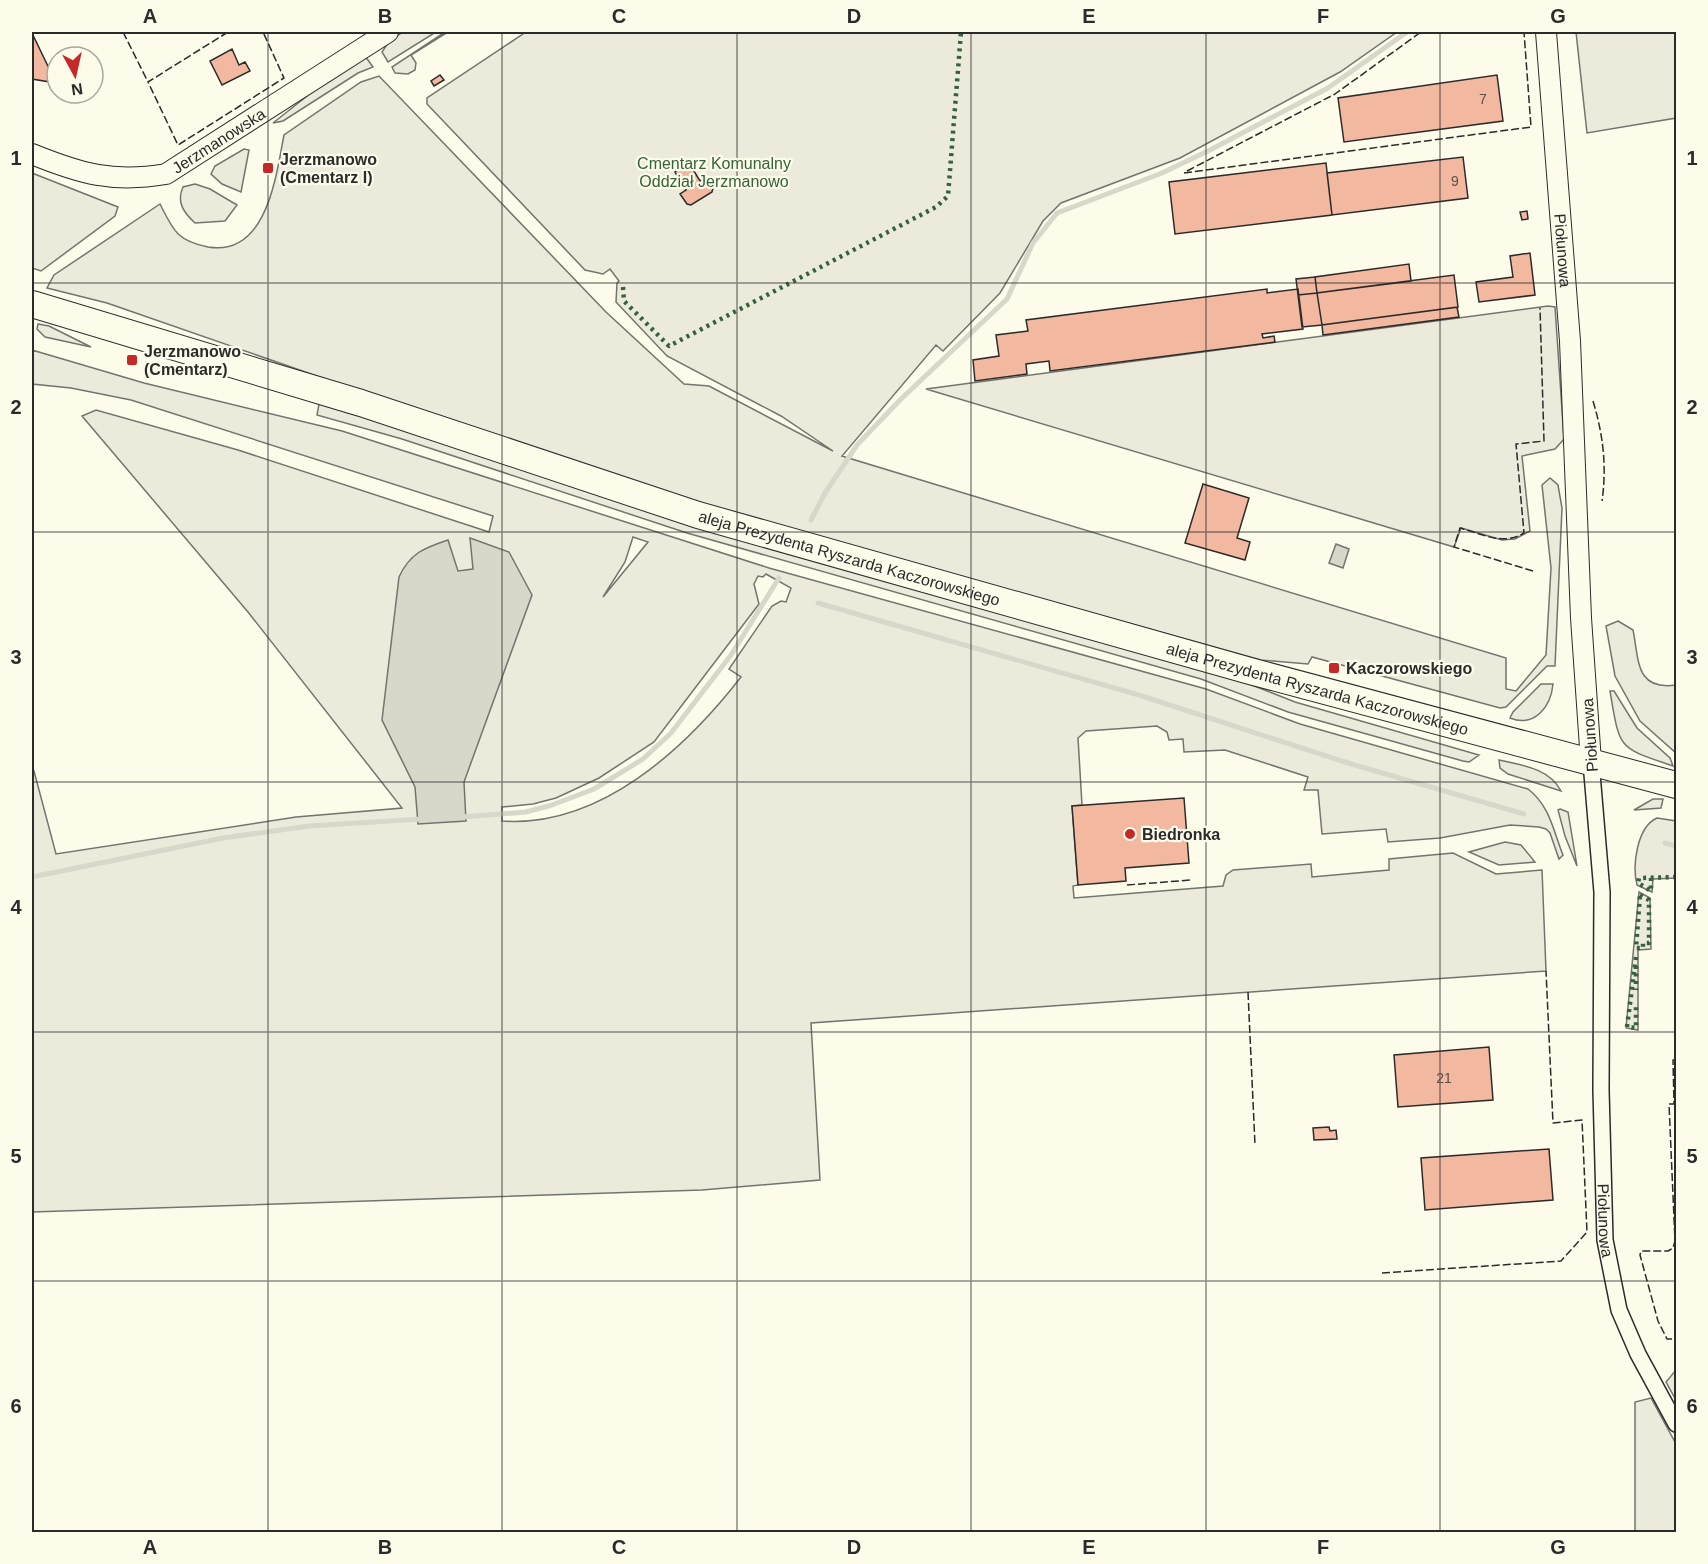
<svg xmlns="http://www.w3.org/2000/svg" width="1708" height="1564" font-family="Arial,sans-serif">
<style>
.green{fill:#ecebdb;stroke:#74746e;stroke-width:1.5;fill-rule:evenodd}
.water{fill:#d8d7c9;stroke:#74746e;stroke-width:1.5}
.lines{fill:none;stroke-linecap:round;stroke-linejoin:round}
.stream{stroke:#d8d7c9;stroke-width:5}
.building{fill:#f2b8a0;stroke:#2b2b2b;stroke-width:1.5}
.minor-casing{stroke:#2b2b2b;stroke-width:18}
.tertiary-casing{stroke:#2b2b2b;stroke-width:22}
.primary-casing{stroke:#2b2b2b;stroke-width:28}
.minor{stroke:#fdfbea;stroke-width:15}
.tertiary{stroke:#fdfbea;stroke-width:20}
.primary{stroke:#fdfbea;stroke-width:26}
.hedge{stroke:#34623c;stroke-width:4.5;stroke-dasharray:3 4.5;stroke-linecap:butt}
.fence{stroke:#2b2b2b;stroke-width:1.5;stroke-dasharray:8 3;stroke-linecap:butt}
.grid{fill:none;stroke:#2b2b2b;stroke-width:1.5;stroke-opacity:0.55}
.poi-dot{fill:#c62828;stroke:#fdfbea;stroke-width:2}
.labels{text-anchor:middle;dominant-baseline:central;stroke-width:4.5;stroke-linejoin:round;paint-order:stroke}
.number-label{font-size:14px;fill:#5d4e48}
.street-label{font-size:16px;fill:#2b2b2b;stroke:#fdfbea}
.poi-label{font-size:16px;font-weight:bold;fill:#2b2b2b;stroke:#fdfbea;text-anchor:start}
.park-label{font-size:16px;fill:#34623c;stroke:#fdfbea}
.neatline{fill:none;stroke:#2b2b2b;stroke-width:2}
.grid-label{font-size:20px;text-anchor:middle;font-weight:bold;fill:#2b2b2b}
</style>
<rect width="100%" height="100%" fill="#fdfbea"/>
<path class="green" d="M403 32H436L388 62 382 52 390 40Z
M445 32H448L411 55 416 63 415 70 408 74 395 73 392 67Z
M526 32H1397L1340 72 1180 158 1061 203 1043 221 1000 293 943 351 936 345 842 456 1506 658V689L1516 691 1546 655 1551 568 1542 485 1550 478 1558 485 1562 508 1555 666H1547L1506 707 1500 708 1312 657 1308 664 1261 660 725 511 314 375 107 303 47 288 54 275 160 204C173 230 177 241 208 247 267 257 276 176 284 135L361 82 379 76 606 312 684 384 709 386 833 451 781 416 667 356 616 302 617 283 619 281 610 269 603 274 585 270 427 104V98Z
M1576 32H1676V118L1587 133Z
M365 56 373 67 358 73 283 121 273 123 321 85Z
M244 149 249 150 241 192 222 184 211 174 215 166Z
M32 173 118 207 115 216 41 271 32 268Z
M195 184 210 189 237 205 225 221 195 223C184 213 176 202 183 187Z
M1548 306 1555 307 1564 439 1555 449 1522 456 1530 531 1515 539 1502 540 1461 528 1454 547 926 389Z
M38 324 49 326 91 347 45 337 37 329Z
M32 350 144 383 342 431 769 568 1206 689 1300 724 1528 789C1550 806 1553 830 1563 855L1559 859 1550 833 1546 829 1539 827 1510 825 1440 838 1388 842 1386 829 1322 834 1318 790H1304L1308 777 1225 750 1184 752 1183 739 1169 740 1167 732 1157 726 1086 731 1078 738 1082 805 1072 806 1078 885 1073 886 1074 898 1223 886 1226 875 1233 870 1311 864 1312 877 1389 870V859L1453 853 1496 874 1542 870 1546 971 811 1023 820 1180 702 1190 32 1212V772L34 771 56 854 296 817 402 808 248 612 82 416 96 410 238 450 489 532 493 516 131 400 71 388 32 384ZM633 537 648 542 603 597 625 562ZM766 574 791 588 786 602 781 601 772 606 729 669 741 677C685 749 600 828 502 821V807L533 804 556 798 599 778 654 742 759 604 754 584 758 576 763 577Z
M319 404 1234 678 1295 702 1479 755 1469 762 1463 761 1288 712 1201 679 687 533 402 439 317 415Z
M1618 621 1633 630C1639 659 1635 691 1676 685V753L1640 721 1615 676 1606 626Z
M1541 684H1553C1551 706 1535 728 1510 718L1513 712Z
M1610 691H1614L1637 728 1670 758 1673 766C1618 747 1620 751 1610 691Z
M1499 760C1521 765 1549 768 1561 791L1508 774 1500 768Z
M1653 799H1663L1661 808 1634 810Z
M1560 809 1568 812 1577 866 1565 836 1558 810Z
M1657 818 1676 821V878L1653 879 1652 892 1637 885C1632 865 1637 827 1657 818Z
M1505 842 1521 845 1535 862 1499 865 1469 852Z
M1639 892 1650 898 1651 949 1638 950V1030L1626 1028Z
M1676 1370V1400L1666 1382Z
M1651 1398 1676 1444V1532H1635V1402Z"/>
<path class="water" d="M470 538 509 552 532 595 464 782 466 821 418 824 415 787 382 720 399 577C410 553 424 548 448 540L458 571 473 569Z
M1336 544 1349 549 1343 568 1329 563Z"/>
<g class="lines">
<path class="stream" d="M811 520 825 493 857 445 901 399 1007 299 1033 243 1057 213 1162 173 1210 150 1328 88 1407 32
M818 603 1139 695 1348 763 1524 814
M461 817 526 812 552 805 594 789 643 759 671 733 731 655 779 578
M1665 843 1676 846
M32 877 223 838 309 826 422 819"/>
</g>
<path class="building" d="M32 33 56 83 32 79Z
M232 49 239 65 245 62 250 71 222 85 210 61Z
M440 75 444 80 434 86 431 81Z
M1497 75 1503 121 1344 142 1338 98Z
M1463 157 1468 198 1332 215 1327 173Z
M689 163 700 181 706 177 713 188 712 192 691 205 687 204 680 194 686 190 675 172 683 164Z
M1326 163 1332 215 1175 234 1169 182Z
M1527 211 1528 219 1522 220 1520 212Z
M1530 253 1535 295 1479 302 1476 282 1513 277 1510 256Z
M1409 264 1411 281 1317 293 1315 277Z
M1454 275 1458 307 1322 325 1317 293Z
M1315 277 1317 293 1298 295 1296 279Z
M1267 289V293L1298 289 1303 329 1262 334 1263 338 1274 336 1275 342 1050 371 1049 361 1026 364 1027 374 975 381 973 360 999 356 996 335 1028 331 1026 320Z
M1317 293 1322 325 1302 327 1298 295Z
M1457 307 1459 317 1323 335 1322 325Z
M1203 484 1249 498 1237 538 1250 542 1245 560 1185 543Z
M1184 798 1189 863 1125 868 1126 881 1078 885 1072 806Z
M1489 1047 1493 1100 1398 1107 1394 1055Z
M1329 1127 1330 1131 1336 1130 1337 1139 1314 1140 1313 1128Z
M1549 1149 1553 1200 1425 1210 1421 1158Z"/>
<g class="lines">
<defs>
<g id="minor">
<path id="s1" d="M1591 762 1602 892 1601 1090 1605 1240 1619 1310 1638 1354 1676 1424"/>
</g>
<g id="tertiary">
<path id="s2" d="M1546 32 1570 341 1581 618 1591 762"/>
<path id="s3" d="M32 154C81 174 113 183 166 174L388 32"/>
</g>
<g id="primary">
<path id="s4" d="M32 304 361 403 698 515 1250 671 1676 785"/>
</g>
</defs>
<use href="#minor" class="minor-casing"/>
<use href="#tertiary" class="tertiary-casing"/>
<use href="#primary" class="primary-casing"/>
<use href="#minor" class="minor"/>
<use href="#tertiary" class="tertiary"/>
<use href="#primary" class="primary"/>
<path class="hedge" d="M623 287 624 301 669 346 936 207 948 196 961 32
M1651 878V891L1638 883 1639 878 1676 877
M1640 895 1649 900V943H1643V948H1636Z
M1636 957 1627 1027 1636 1028V1004
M1636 966V990"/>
<path class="fence" d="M123 32 148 82
M228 32 148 82 178 145 284 78 263 32
M1187 171 1335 94 1421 32
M1184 173 1531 127 1524 32
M1593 401C1603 434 1607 466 1602 501
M1533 571 1454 547 1460 528C1482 534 1504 546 1524 533L1516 444 1544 441 1540 308
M1127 885 1191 880
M1248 992 1255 1145
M1676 1060H1673L1674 1104H1669L1675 1241 1673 1248 1668 1251H1641L1640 1255 1658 1321 1667 1339H1676
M1382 1273 1561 1261 1587 1232 1582 1120 1553 1123 1546 971"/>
</g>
<path class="grid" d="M268 32V1532M502 32V1532M737 32V1532M971 32V1532M1206 32V1532M1440 32V1532M32 283H1676M32 532H1676M32 782H1676M32 1032H1676M32 1281H1676"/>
<g class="poi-dot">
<rect x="262" y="162" width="12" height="12" rx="3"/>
<rect x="126" y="354" width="12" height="12" rx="3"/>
<rect x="1328" y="662" width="12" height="12" rx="3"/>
<circle cx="1130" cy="834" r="6"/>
</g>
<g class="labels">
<g class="number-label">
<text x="1483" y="99">7</text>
<text x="1455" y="181">9</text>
<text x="1444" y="1078">21</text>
</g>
<g class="street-label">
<text stroke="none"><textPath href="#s3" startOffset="200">Jerzmanowska</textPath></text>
<text stroke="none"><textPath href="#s2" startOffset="219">Piołunowa</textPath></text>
<text stroke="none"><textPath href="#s4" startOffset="856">aleja Prezydenta Ryszarda Kaczorowskiego</textPath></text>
<text stroke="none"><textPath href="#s4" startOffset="1342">aleja Prezydenta Ryszarda Kaczorowskiego</textPath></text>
<text transform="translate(1590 735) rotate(-94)">Piołunowa</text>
<text stroke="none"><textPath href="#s1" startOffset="459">Piołunowa</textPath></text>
</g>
<g class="poi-label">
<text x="280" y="159">Jerzmanowo<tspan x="280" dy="18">(Cmentarz I)</tspan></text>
<text x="144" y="351">Jerzmanowo<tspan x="144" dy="18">(Cmentarz)</tspan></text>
<text x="1346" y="668">Kaczorowskiego</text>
<text x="1142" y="834">Biedronka</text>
</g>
<g class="park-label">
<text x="714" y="163">Cmentarz Komunalny<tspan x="714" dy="18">Oddział Jerzmanowo</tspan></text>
</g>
</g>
<rect width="1708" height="1564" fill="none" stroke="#fdfbea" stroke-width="66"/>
<g transform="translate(75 75) rotate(172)"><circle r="28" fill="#fdfbea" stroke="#a9a89e" stroke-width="1.5"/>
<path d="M0-4.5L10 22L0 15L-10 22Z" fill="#c62828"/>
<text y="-9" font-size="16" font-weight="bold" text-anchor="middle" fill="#2b2b2b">N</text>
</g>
<rect x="33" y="33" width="1642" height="1498" class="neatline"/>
<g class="grid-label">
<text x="150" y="23">A</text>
<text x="385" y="23">B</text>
<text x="619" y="23">C</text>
<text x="854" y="23">D</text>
<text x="1089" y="23">E</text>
<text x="1323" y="23">F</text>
<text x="1558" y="23">G</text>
<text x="16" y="165">1</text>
<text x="1692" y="165">1</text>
<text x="16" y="414">2</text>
<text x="1692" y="414">2</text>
<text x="16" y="664">3</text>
<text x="1692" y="664">3</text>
<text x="16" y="914">4</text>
<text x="1692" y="914">4</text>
<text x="16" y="1163">5</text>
<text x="1692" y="1163">5</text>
<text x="16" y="1413">6</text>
<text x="1692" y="1413">6</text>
<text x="150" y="1554">A</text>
<text x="385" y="1554">B</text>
<text x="619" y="1554">C</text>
<text x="854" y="1554">D</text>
<text x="1089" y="1554">E</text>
<text x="1323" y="1554">F</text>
<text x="1558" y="1554">G</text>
</g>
</svg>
